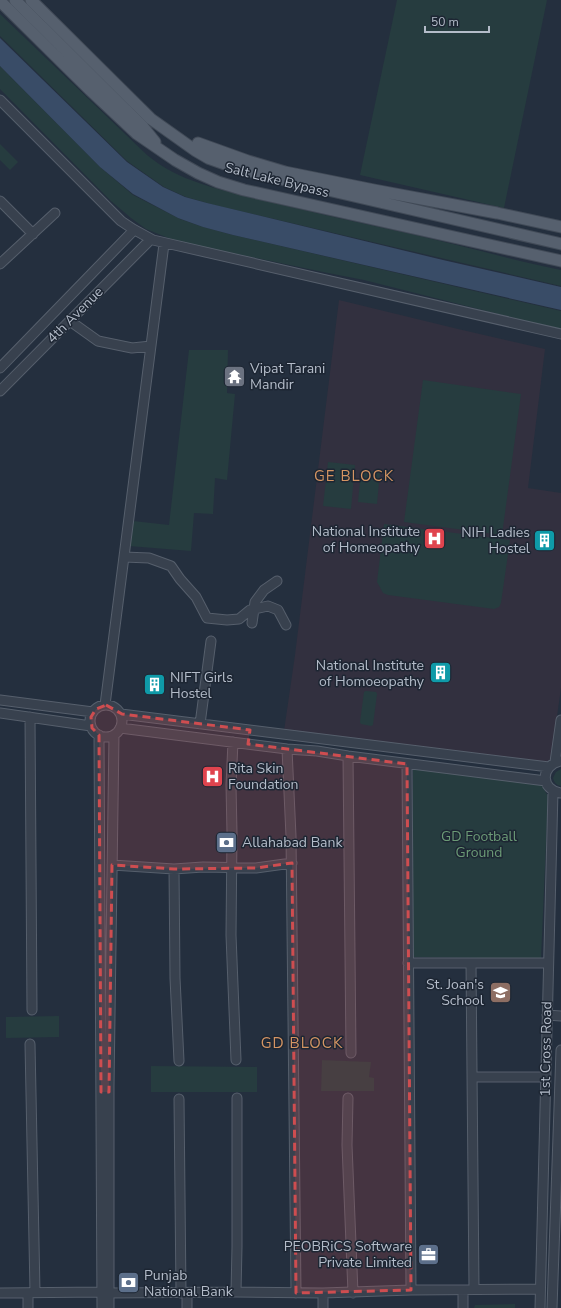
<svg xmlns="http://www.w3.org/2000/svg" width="561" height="1308" font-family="'Nunito Sans',sans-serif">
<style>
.medical{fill:#32303f}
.green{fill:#263c3f}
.water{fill:#394c67}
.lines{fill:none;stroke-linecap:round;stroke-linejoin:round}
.minor-casing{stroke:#565f6c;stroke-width:11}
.major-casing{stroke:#414a57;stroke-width:13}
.minor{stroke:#38414e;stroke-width:9}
.major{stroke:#56606e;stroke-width:11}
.marked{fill:#ce4d50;fill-opacity:0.2;stroke:#ce4d50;stroke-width:3;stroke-dasharray:8 5;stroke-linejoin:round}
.labels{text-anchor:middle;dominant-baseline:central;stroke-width:3;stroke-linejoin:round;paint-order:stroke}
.street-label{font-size:14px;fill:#b4bcc9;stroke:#1d2633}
.poi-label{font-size:14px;fill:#b4bcc9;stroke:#1d2633;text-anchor:start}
.park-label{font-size:14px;fill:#6b9a76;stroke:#1d2633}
.neighbourhood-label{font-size:15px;letter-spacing:1px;fill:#d59563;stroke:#1d2633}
</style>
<rect width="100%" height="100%" fill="#242f3e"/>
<path class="medical" d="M339 300 458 329 545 349 528 488 561 493V688L551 759 546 762 284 731 295 655Z"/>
<path class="green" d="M397 0H547L504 208 360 175Z
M0 14 147 155C181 183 220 189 261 200 311 212 361 223 411 234 461 245 511 260 561 270V286L214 205 186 197 164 187 127 161 0 36Z
M0 66 100 167 133 195 180 219 200 226 229 234 561 311V330L364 280 323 272 213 249 171 239 146 229 131 218 111 201 0 89Z
M0 144 18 162 10 170 0 160Z
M189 350H228L227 393 235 394 227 480 215 478 213 514 194 513 191 551 129 546 133 521 169 525Z
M423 380 521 394 502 535 404 522Z
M328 462 355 465 351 509 323 506Z
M361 470 380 472 377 504 358 502Z
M384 524 510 540 501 603 499 607 494 609 388 595 383 593 377 582Z
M366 691 376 692 377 694 373 725 371 726 361 724 360 722 364 692Z
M413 769 540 783 548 796 541 959 412 957Z
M561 769V786C556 785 554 782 553 778L556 772Z
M59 1016V1037L6 1038V1017Z
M322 1060 371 1062 369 1077 374 1078V1091H321Z
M151 1066 257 1067V1092H151Z
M515 1304V1308H474L475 1305Z"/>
<path class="water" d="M0 38 127 162 163 187 185 197 207 203 443 260 561 287V310L233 235 203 227 178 218 133 194 100 167 0 66Z"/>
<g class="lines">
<defs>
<path id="minor" d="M0 100 121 221 133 229 153 240 561 334
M0 201 33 234
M0 264 55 213
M70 321 98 341 132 348 151 346
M0 368 134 230
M0 391 151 239
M124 557 149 558 171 566 180 579 196 597 207 618 227 620 239 619 250 610 268 606 278 610 286 625
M252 623 255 602 264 590 277 581
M0 700 93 712
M90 721a16 16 0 1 1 32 0a16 16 0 1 1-32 0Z
M105 705 164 244
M0 713 91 726
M121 714 549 767
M30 717 32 1010
M200 724 211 641
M120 728 287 749 317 751 348 756 546 781
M99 735 102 1308
M233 742 231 785 232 833 231 935 236 1060
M287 749 291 836 296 1293
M348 756 351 1053
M561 761C540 765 540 790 561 793
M555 762 561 720
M407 764 411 1290
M112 865 174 869 203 867 256 868 292 863
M174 869 175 978 179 1061
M408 963H548
M471 963 474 1289
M547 1015 561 1016
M30 1044 35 1292
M472 1077H545
M348 1098 347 1145 353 1293
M179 1099 181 1293
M463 1290V1308
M236 1292 237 1247V1098
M0 1293 102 1292
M28 1293V1308
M109 1293 236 1292 323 1293 411 1290 540 1289
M187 1293V1308
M109 1308V1086L114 735
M323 1308V1293
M540 1308 553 791
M552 1308 561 1050"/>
<path id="major" d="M15 0 143 127 155 142
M31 0 151 119 196 151 208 158 225 164 263 175 561 244
M0 1 90 90 137 134 175 160 198 173 218 182 244 190 561 261
M198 143 248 161 285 172 374 190 497 213 561 227"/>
</defs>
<use href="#minor" class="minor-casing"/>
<use href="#major" class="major-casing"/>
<use href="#minor" class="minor"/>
<use href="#major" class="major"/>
</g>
<path class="marked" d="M106 705 122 714 250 730 248 744 407 764 411 1290 296 1293 292 863 256 868 174 869 112 865 109 1092H101L99 735 92 728 91 717 96 709Z"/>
<defs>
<symbol id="temple-square" viewBox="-11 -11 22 22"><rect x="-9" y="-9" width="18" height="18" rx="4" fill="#6b7280" stroke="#1d2633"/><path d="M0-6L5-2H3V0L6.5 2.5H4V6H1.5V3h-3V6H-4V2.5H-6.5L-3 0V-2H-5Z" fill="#fff"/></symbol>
<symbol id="hospital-square" viewBox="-11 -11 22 22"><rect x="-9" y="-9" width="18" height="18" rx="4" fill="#e0444e" stroke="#1d2633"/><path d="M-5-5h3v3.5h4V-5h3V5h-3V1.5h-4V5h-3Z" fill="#fff"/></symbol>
<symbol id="building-square" viewBox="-11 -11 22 22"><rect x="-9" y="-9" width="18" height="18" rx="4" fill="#0f9aa8" stroke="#1d2633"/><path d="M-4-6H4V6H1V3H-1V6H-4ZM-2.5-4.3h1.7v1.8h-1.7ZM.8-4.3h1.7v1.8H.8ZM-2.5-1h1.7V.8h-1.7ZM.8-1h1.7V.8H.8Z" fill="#fff"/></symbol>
<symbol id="bank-square" viewBox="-11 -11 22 22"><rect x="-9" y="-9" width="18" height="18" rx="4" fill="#5c6f8a" stroke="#1d2633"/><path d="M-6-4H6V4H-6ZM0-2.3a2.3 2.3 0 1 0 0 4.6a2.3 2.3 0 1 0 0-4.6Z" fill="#fff"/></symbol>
<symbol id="school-square" viewBox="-11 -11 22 22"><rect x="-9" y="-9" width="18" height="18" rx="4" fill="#8d6e63" stroke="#1d2633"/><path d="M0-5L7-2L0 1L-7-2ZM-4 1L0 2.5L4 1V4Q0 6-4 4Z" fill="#fff"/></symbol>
<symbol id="office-square" viewBox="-11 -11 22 22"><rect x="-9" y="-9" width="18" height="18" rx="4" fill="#5c6f8a" stroke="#1d2633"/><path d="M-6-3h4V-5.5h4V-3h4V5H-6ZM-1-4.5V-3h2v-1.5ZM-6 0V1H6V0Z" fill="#fff"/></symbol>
</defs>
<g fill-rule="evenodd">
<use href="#temple-square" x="222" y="364" width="25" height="25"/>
<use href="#hospital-square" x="422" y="526" width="25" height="25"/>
<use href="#building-square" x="532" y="528" width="25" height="25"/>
<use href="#building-square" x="428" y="660" width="25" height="25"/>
<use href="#building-square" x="142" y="672" width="25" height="25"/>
<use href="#hospital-square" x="200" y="764" width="25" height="25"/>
<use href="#bank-square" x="214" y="830" width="25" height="25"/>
<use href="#school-square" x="488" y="980" width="25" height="25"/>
<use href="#office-square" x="416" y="1242" width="25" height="25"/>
<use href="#bank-square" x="116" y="1270" width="25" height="25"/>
</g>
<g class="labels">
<g class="street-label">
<text transform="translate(277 180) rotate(14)">Salt Lake Bypass</text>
<text transform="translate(75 315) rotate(-45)">4th Avenue</text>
<text transform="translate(546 1049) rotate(-89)">1st Cross Road</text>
</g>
<g class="poi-label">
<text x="250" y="368">Vipat Tarani<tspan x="250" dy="16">Mandir</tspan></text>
<text x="420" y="531" text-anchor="end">National Institute<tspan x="420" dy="16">of Homeopathy</tspan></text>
<text x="530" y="532" text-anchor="end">NIH Ladies<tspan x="530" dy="16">Hostel</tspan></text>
<text x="424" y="665" text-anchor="end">National Institute<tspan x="424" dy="16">of Homoeopathy</tspan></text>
<text x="170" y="677">NIFT Girls<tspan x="170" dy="16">Hostel</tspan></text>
<text x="228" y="768">Rita Skin<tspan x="228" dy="16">Foundation</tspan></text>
<text x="242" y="842">Allahabad Bank</text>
<text x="484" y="984" text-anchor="end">St. Joan's<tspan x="484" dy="16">School</tspan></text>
<text x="412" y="1246" text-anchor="end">PEOBRiCS Software<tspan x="412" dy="16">Private Limited</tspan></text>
<text x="144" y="1275">Punjab<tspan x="144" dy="16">National Bank</tspan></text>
</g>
<g class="park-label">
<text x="479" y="836">GD Football<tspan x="479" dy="16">Ground</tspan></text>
</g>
<g class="neighbourhood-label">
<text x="354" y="476">GE BLOCK</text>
<text x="302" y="1043">GD BLOCK</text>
</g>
</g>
<path d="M425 26v6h64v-6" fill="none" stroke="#b4bcc9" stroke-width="2"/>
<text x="431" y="26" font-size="12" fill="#b4bcc9" stroke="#1d2633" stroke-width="3" paint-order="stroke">50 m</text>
</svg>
